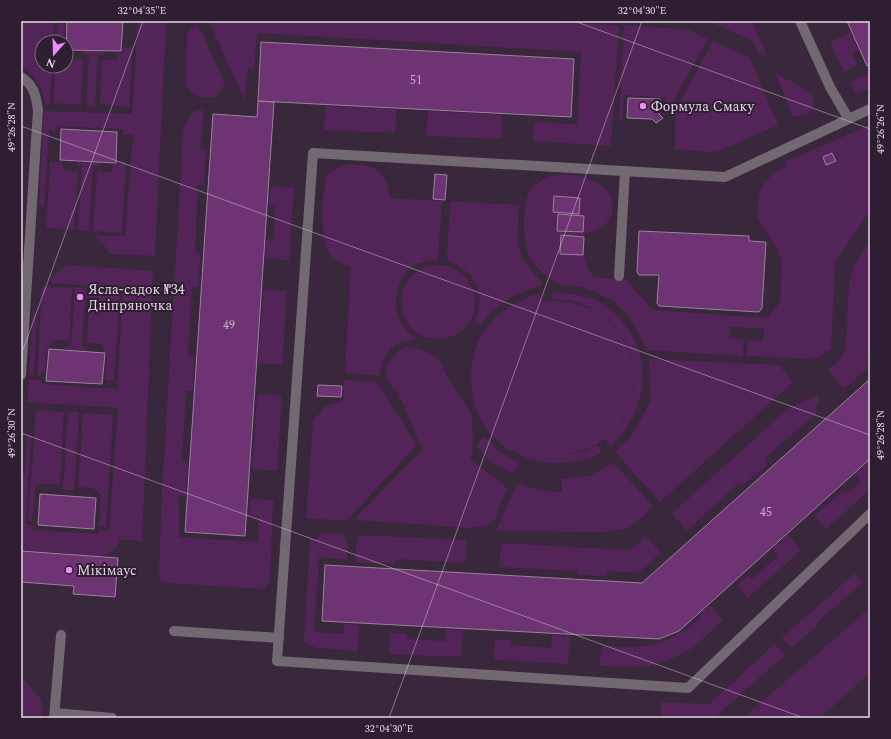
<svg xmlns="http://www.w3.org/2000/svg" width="891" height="739" font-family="Spectral,serif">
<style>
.green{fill:#532458;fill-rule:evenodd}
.building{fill:#6d3372;stroke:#99839a}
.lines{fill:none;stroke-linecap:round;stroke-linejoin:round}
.minor{stroke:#716872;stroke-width:10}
.ticks{fill:none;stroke:#e5d9e6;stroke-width:1;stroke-opacity:0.45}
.poi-dot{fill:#ef8bf7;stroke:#2f1e31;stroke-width:1.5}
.labels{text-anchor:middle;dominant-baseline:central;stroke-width:4;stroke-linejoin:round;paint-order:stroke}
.number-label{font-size:12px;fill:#c7b0c9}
.poi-label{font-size:14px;fill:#e5d9e6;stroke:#2f1e31;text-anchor:start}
.neatline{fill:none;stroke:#e5d9e6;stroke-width:1.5}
.ticks-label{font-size:10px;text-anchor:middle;fill:#e5d9e6}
</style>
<rect width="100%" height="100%" fill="#39273b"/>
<path class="green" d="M21 21H54L53 42H42V66H52L50 104H45C44 87 34 75 21 66Z
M138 21H166L155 256 109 254V250L106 249V246H102L103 242H99V239L96 238V235L125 236 133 135 123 134V129L57 126V131L49 130 44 207 39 206 44 111 132 114Z
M209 21H548L619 26 611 146 533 141 534 122 577 124 581 52 257 33 254 69 248 68 245 101Z
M708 21H752L767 56 759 55 753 41Z
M57 23 65 24 64 42H56Z
M624 25 690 30 708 39 675 98 669 112H664L665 98 624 95 622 121H619Z
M196 27 202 32 225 84 216 97C202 99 191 97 186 83L187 34 191 28Z
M850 32 858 50 852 53 858 65 844 72 830 42Z
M713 41 750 58 778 125 719 151 712 152 675 149V114L678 105Z
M123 47 132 48 130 107 100 105 102 59 117 60V53H123Z
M66 51 70 52V59L83 60 81 105 53 103 55 66H66Z
M83 51H104V55H98L95 107 86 106 89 55 82 54Z
M775 73 802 87 813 96C814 114 810 114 793 117Z
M870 73V89L856 93 849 82Z
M325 106 397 109 395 133 324 130Z
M198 110 204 111 200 150H206L204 185H198L195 252 200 254 199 287H192L188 356 194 358 193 391H186L182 461 188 463 186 496 179 497V537L258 542 259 517 249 515 251 498 273 500 270 581 263 589 167 583 162 582 159 578 161 510 183 131C186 122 188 114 198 110Z
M428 111 502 115 501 139 426 136Z
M870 125V210L835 263 831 349 819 356 810 359 746 356 748 340 763 341 764 328 730 327 729 338 744 339 743 356 647 350C639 334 630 314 615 303 603 295 590 289 576 286 571 285 566 286 561 285 557 284 552 279 548 277 523 260 522 234 525 207 530 153 626 174 611 215 607 227 597 231 585 233 584 250 582 263 594 277L626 280 653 310 768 318 780 302 782 263 778 250 757 216 758 206 759 194 764 183 775 172 786 167 785 162Z
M117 161 126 162 122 233 93 231 97 171 112 172 113 164H117Z
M50 162H62L64 170 78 172 74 230 46 228Z
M77 162 99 163V166L93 167 89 231 78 230 82 166 77 165Z
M346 165C373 163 387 170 390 198L442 201 438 259C430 261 421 262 414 265 409 267 406 272 404 276 390 298 394 327 419 339 393 340 384 351 379 376L345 373 351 267C343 263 333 261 328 252 320 239 321 188 328 175 332 169 339 167 346 165Z
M271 186 294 188 289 260 264 258 265 240H273L275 205H269Z
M450 201 519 205C517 243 513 254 542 282L540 286C515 293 496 303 481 325L475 322C486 292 476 272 447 260Z
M866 246H870V339L867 369 844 389 828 370 839 360 844 353 846 345 849 282 854 266Z
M67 265 153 271 142 542 120 539C117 550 111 552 101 556L21 550V474H25L27 434 31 435 26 524 34 526 33 530 98 534 99 530H109L118 408 27 402 29 379 41 380 42 384 117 389 123 288 50 283 51 278Z
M401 302a37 37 0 1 1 74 0a37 37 0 1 1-74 0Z
M42 286 72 288 69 341 54 340 47 350 45 372H42L41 376H37Z
M75 287 86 288 82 346 87 347V351L65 349V346H71Z
M89 290 120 291 114 380H105L107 354 101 344 87 343Z
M263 290 286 291 283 365 258 363Z
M552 292C568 294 585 294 599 302 654 335 656 404 611 446L605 439 622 421 632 398C628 405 626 414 621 421 604 445 588 449 561 456L586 451 597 445 602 452C590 460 577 462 562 463 532 465 499 450 483 424 467 397 467 356 484 331 497 312 518 300 539 294L542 302C569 299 575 304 599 312 586 305 567 297 552 300ZM600 313C628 333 638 363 632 396L634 374 629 351 618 330Z
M33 310 37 311 34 376 29 375Z
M405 346 422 349 439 359 447 376 472 415 473 450 470 459 507 488 495 519 485 527 475 526 471 528 354 520 422 449 398 392C377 374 386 361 405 346Z
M649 359 779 365 793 382 660 502 615 452 631 437 650 402Z
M344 380 377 382 417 445 347 520 306 519 313 421 325 406 343 401Z
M257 394 282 395 277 471 252 469Z
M817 395 820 399 815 408 817 413 765 458 768 464 742 486 739 483 686 531 672 513 788 409Z
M36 410 64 412 60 485 36 484 32 522 28 521Z
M68 412H79L74 490H63Z
M83 413 113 415 106 527 99 526 101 494 92 488 78 487Z
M485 437 500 452 519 463 513 474 491 462 476 445Z
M614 463 653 506 637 522 627 528 607 532 496 531 517 484 538 490 562 492V479L589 476Z
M867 463 870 467V490L826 529 814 516 843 491 846 494 861 481 855 474Z
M332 533 344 534 348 546 347 560 319 557 314 632 343 634 344 624 359 625 358 651 316 648 304 641 310 539H318L319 534Z
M357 535 467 540 465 563 396 559 395 564 357 563V559H355Z
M788 535 801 550 748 598 737 586 748 575 752 579 778 556 772 549Z
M646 536 661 553 638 573 607 571V576L577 575V571L499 567 501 543 630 550Z
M855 573 863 582 819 621 817 625 792 648 782 638Z
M710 605 723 620 695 646 681 655 647 667 599 666 602 646C650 649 663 647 701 618L699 614Z
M870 608V673L820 718H743Z
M446 629 463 630 461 657 389 654 390 633 407 634V639L445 641Z
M552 635 570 636 568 664 494 660 495 639 511 640V645L551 648Z
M775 644 785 655 714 718 661 716V702L709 704Z
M21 681H25L42 701 41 718H21Z"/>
<path class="building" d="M67 21H123L121 51 66 50Z
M847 21H870V65L867 66Z
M261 42 574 59 571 117 258 101Z
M628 98 660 99 659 114 663 118 656 123 652 119 627 118Z
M258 101 274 102 245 536 185 532 213 114 257 117Z
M61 129 117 132 116 163 60 160Z
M832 153 836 161 826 165 823 157Z
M435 174 447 175 445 200 433 199Z
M554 196 580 198 579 214 553 212Z
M558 214 584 216 583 232 557 231Z
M639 231 749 236V241L766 242 762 308 759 312 659 306 657 303 659 275H639L637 272Z
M561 235 584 237 583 255 560 254Z
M49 349 105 353 102 384 46 381Z
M870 379V459L679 631 659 639 322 621 325 565 642 583Z
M318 385 342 386 341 397 317 396Z
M40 494 96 498 94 529 38 525Z
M21 551 118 558 115 597 73 594 74 586 21 582Z"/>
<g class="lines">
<path class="minor" d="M800 21 830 87 848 118
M21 77C34 85 36 96 38 110L21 375
M870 109 725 177 313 153 277 661 688 688 870 514
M619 276 625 171
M174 631 279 638
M55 713 112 718
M54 718 61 635"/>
</g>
<path class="ticks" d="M574 21 870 129M21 126 870 435M21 355 143 21M21 433 804 718M389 718 642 21"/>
<g class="poi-dot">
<circle cx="643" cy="106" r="4"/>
<circle cx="80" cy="297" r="4"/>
<circle cx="69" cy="570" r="4"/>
</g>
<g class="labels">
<g class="number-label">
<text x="416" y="80">51</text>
<text x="229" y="325">49</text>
<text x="766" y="512">45</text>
</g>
<g class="poi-label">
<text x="651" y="106">Формула Смаку</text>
<text x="88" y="289">Ясла-садок №34<tspan x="88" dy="16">Дніпряночка</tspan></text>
<text x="77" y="570">Мікімаус</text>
</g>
</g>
<rect width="891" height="739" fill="none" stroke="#2f1e31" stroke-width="44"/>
<g transform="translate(54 54) rotate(200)"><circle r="19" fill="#2f1e31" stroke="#786979"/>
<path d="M0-3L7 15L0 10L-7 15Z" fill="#ef8bf7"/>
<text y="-6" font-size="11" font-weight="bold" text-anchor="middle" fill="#e5d9e6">N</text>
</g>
<rect x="22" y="22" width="847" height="695" class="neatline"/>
<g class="ticks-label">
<text x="142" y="14">32°04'35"E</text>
<text x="642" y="14">32°04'30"E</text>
<text transform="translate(11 127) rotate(-90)" y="4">49°26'28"N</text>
<text transform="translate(880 129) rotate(-90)" y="4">49°26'26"N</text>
<text transform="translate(11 433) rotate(-90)" y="4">49°26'30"N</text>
<text transform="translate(880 435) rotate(-90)" y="4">49°26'28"N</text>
<text x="389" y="732">32°04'30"E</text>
</g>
</svg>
